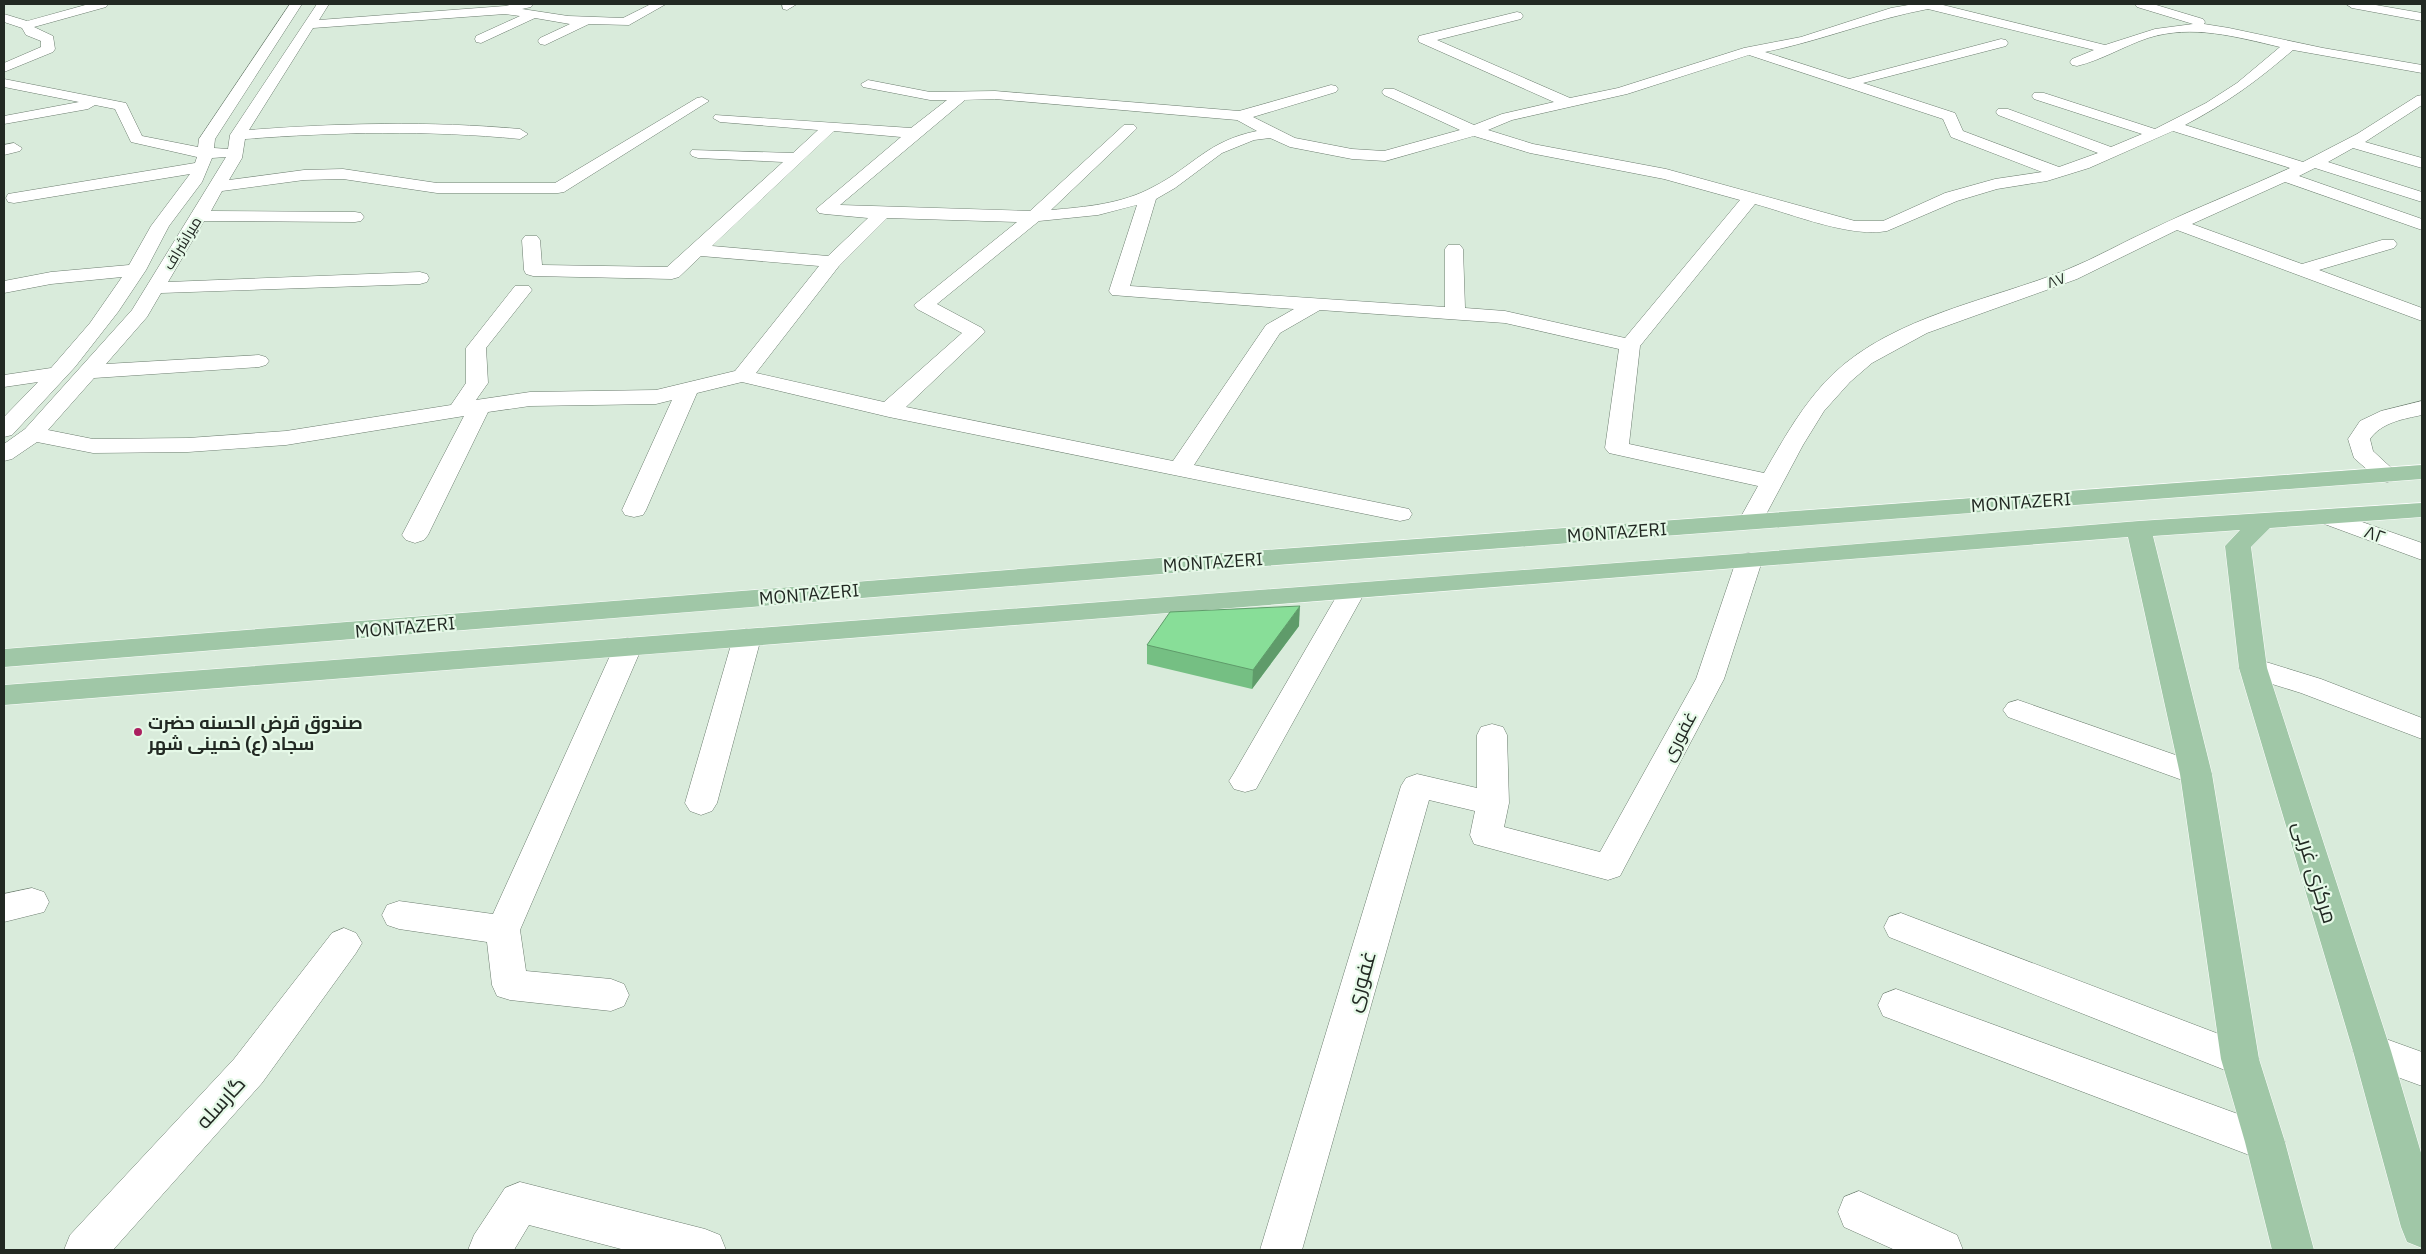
<svg xmlns="http://www.w3.org/2000/svg" width="2426" height="1254" font-family="'IBM Plex Sans',Cairo,sans-serif">
<style>
.lines{fill:none;stroke-linecap:round;stroke-linejoin:round}
.minor-casing{stroke:#6c7d6f;stroke-width:1}
.major-casing{stroke:#fff;stroke-width:1}
.minor{fill:#fff;fill-rule:evenodd}
.major{fill:#a0c7a7;fill-rule:evenodd}
.wall{fill:#75bf83}
.shaded-wall{fill:#5f9b6a}
.building{fill:#88de98;stroke:#5f9b6a}
.poi-dot{fill:#ab2060;stroke:#e6f9e8;stroke-width:2}
.labels{text-anchor:middle;dominant-baseline:central;stroke-width:4.5;stroke-linejoin:round;paint-order:stroke}
.far-street-label{font-size:15px;fill:#222923;stroke:#e6f9e8}
.street-label{font-size:18px;fill:#222923;stroke:#e6f9e8}
.poi-label{font-size:18px;font-weight:bold;fill:#222923;stroke:#e6f9e8;text-anchor:start}
.near-street-label{font-size:21px;fill:#222923;stroke:#e6f9e8}
</style>
<rect width="100%" height="100%" fill="#d9ebdb"/>
<g class="lines">
<defs>
<path id="minor" d="M89 4H108L106 7 34 27 53 36 55 49 53 52 4 72V63L41 47V41L26 35 22 28 4 22V14L27 21Z
M290 4H302L215 139 214 148 228 149 230 135 317 4H329L319 20 505 6 514 4H533L531 7 522 9 568 16 623 18 651 4H666L629 25 589 24 545 45 540 44 538 41 540 38 570 24 535 18 481 43 476 42 475 39 476 36 520 16 505 14 313 28 249 130C340 123 430 121 520 129L528 134 520 139C428 130 337 132 245 139L242 158 229 180 304 170 343 169 437 183H555L697 98 702 97 709 101 564 192 558 193H437L343 179 304 180 222 191 211 211 355 212 361 213 364 217 361 221 355 222 204 221 168 282 420 272 427 274 429 278 427 282 420 284 161 293 147 317 106 364 259 355 266 357 269 361 266 365 259 367 94 378 48 430 93 439 188 438 286 431 451 405 466 383V348L515 286H529L532 290 486 348 488 383 476 400 530 392 656 390 735 371 819 266 701 256 679 277 672 279 533 276 526 274 524 270 522 240 525 236H537L540 240 542 265 667 267 783 162 698 158 692 156 690 153 692 150 793 153 818 130 720 122 713 118 715 115 911 128 947 100H930L863 87 861 84 868 80 930 92 995 91 1239 111 1331 85 1336 86 1338 89 1336 92 1253 117 1295 138 1352 149 1384 151 1460 130 1384 95 1382 92 1384 89H1394L1474 125 1502 114 1554 102 1419 42 1418 39 1419 36 1517 12 1521 13 1523 16 1521 19 1437 40 1570 98 1618 88 1744 48 1801 37 1891 8 1914 4H1939L2105 45 2155 29 2193 24 2137 7 2135 4H2153L2203 19 2205 22 2204 24 2229 28 2323 48 2422 65V73L2293 50C2257 81 2227 103 2185 125L2303 162 2357 134 2417 96 2422 95V105L2365 142 2422 158V168L2353 148 2328 162 2422 192V202L2315 168 2299 176 2422 219V230L2285 182 2192 224 2302 264 2382 240H2394L2397 244 2394 248 2319 270 2422 308V321L2177 230 2077 279 1927 333 1872 363 1850 382 1824 411 1803 445 1762 522 1759 527 1750 529 1741 527 1738 522 1758 486 1609 453 1605 448 1619 349 1505 323 1320 310 1280 333 1194 465 1409 509 1412 514 1409 519 1400 521 889 417 742 382 697 393 646 510 643 515 634 517 625 515 622 510 672 400 656 404 530 406 488 412 428 535 424 540 415 543 406 540 402 535 464 416 286 445 188 452 93 453 37 442 12 459 4 461V444L25 429 132 310 226 157 212 158 202 182 169 226 146 270 118 312 75 367 12 435 4 437V417L38 382 4 387V375L51 368 90 323 122 277 51 284 4 293V281L51 272 129 265 151 226 190 174 14 203 8 202 6 198 8 194 14 193 195 163 197 157 131 142 115 109 95 105 88 109 4 124V116L79 102 4 87V79L126 103 142 136 198 147 199 139ZM1928 9 2094 50 2072 59 2070 62 2072 65 2077 66C2102 60 2124 46 2148 38 2193 24 2236 37 2280 47L2237 83 2206 103 2155 129 2044 93H2034L2032 96 2034 99 2142 134 2111 147 2008 109H1998L1996 112 1998 115 2098 153 2059 167 1963 131 1955 113 1863 83 2006 46 2008 43 2006 40 2001 39 1849 79 1765 52C1821 41 1873 19 1928 9ZM1749 55 1943 119 1951 137 2042 172 1995 179 1945 193 1883 221H1855L1666 169 1533 144 1488 130 1512 120 1627 94ZM995 99 1237 120 1257 131C1207 141 1194 166 1153 187 1122 204 1085 207 1051 210L1134 131 1137 128 1134 125H1124L1030 211 840 205 965 100ZM834 131 901 137 816 209 819 213 825 214 868 218 828 256 712 246ZM2173 131 2290 168C2245 189 2197 207 2152 229 2123 242 2096 258 2066 270 1991 300 1894 316 1833 374 1804 402 1784 438 1764 473L1629 444 1640 346 1755 204C1792 214 1850 238 1887 231L1957 201 1997 189 2047 181 2089 168ZM1474 136 1530 153 1664 179 1740 200 1625 338 1505 311 1465 308 1463 249 1460 245H1448L1445 249V307L1130 286 1156 199 1175 188 1222 153 1254 140 1270 138 1290 147 1352 159 1385 161ZM1137 205 1109 291 1112 295 1294 309 1266 325 1173 461 906 407 985 332 982 328 937 304 1039 221 1098 215ZM887 218 1017 222 914 305 917 309 962 333 884 402 756 373 839 266Z
M782 4H797L787 10 783 9Z
M2346 4H2370L2422 13V21L2352 8Z
M14 143 22 148 20 151 4 155V145Z
M2422 401V415C2404 419 2382 422 2370 439L2373 451 2399 475 2395 480 2387 482 2379 480 2354 458 2348 439 2360 421 2381 411Z
M2328 510 2422 543V560L2319 522 2316 517 2319 512Z
M1749 553 1758 555 1762 561 1724 679 1620 876 1608 880 1474 844 1470 835 1475 811 1429 800 1302 1250H1260L1401 786 1406 778 1417 774 1477 788V735L1481 727 1492 724 1503 727 1507 735 1509 803 1504 827 1600 852 1696 679 1736 561 1740 555Z
M1352 584 1361 586 1365 592 1256 789 1245 792 1234 789 1229 781 1234 773 1339 592 1343 586Z
M747 629 757 632 761 638 717 803 712 811 701 815 690 811 685 803 733 638 737 632Z
M628 638 638 641 642 647 520 930 526 971 611 979 624 984 629 995 624 1006 611 1011 510 1000 497 996 492 985 487 942 399 929 387 925 382 915 387 905 399 901 493 914 614 647 618 641Z
M2253 658 2321 679 2422 718V739L2301 693 2243 675 2239 668 2243 661Z
M2018 700 2207 766 2212 774 2207 782 2196 785 2008 717 2003 710 2008 703Z
M32 888 44 892 49 902 44 912 4 922V894Z
M1901 913 2253 1047 2259 1059 2253 1071 2240 1076 1889 937 1884 927 1889 917Z
M344 928 356 933 362 943 356 953 262 1083 113 1250H64L70 1235 234 1059 332 933Z
M1896 989 2279 1129 2285 1142 2279 1155 2265 1161 1883 1016 1878 1005 1883 994Z
M2372 1034 2422 1052V1086L2359 1063 2353 1051 2359 1039Z
M520 1182 705 1229 720 1235 726 1250H625L529 1225 514 1250H468L474 1235 505 1188Z
M1859 1191 1957 1235 1963 1250H1895L1844 1227 1838 1212 1844 1197Z"/>
<path id="major" d="M2422 465V479L1198 571 4 667V649L1198 555Z
M2422 503V517L2270 528 2251 547 2267 668 2391 1051 2422 1156V1248L2407 1242 2401 1227 2353 1051 2239 668 2225 546 2240 530 2153 536 2212 774 2259 1059 2285 1142 2314 1250H2272L2245 1142 2221 1059 2180 774 2128 537 4 705V685L1749 553 2139 521Z"/>
</defs>
<use href="#minor" class="minor-casing"/>
<use href="#major" class="major-casing"/>
<use href="#minor" class="minor"/>
<use href="#major" class="major"/>
</g>
<path class="wall" d="M1299 626 1252 689 1147 664V645Z"/>
<path class="shaded-wall" d="M1300 606 1299 626 1252 689 1253 670Z"/>
<path class="building" d="M1300 606 1253 670 1147 645 1170 612Z"/>
<circle class="poi-dot" cx="138" cy="732" r="5"/>
<g class="labels">
<g class="far-street-label">
<text transform="translate(182 243) rotate(-59)">میراشراف</text>
<text transform="translate(2056 280) rotate(-19)">۸۷</text>
</g>
<g class="street-label">
<text transform="translate(2021 502) rotate(-4)">MONTAZERI</text>
<text transform="translate(1617 532) rotate(-4)">MONTAZERI</text>
<text transform="translate(2375 534) rotate(20)">۸۲</text>
<text transform="translate(1213 562) rotate(-4)">MONTAZERI</text>
<text transform="translate(809 594) rotate(-5)">MONTAZERI</text>
<text transform="translate(405 627) rotate(-5)">MONTAZERI</text>
<text transform="translate(1679 736) rotate(-62)">غفوری</text>
</g>
<g class="poi-label">
<text x="148" y="722">صندوق قرض الحسنه حضرت<tspan x="148" dy="21">سجاد (ع) خمینی شهر</tspan></text>
</g>
<g class="near-street-label">
<text transform="translate(2316 872) rotate(73)">مرکزی غربی</text>
<text transform="translate(1360 981) rotate(-74)">غفوری</text>
<text transform="translate(220 1102) rotate(-48)">گارسله</text>
</g>
</g>
<rect width="2426" height="1254" fill="none" stroke="#222923" stroke-width="10"/>
</svg>
